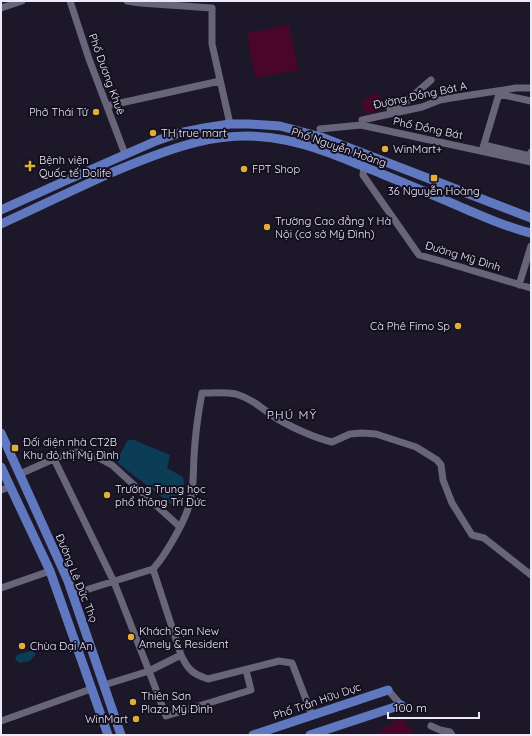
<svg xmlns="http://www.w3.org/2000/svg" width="532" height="736" font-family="Quicksand,sans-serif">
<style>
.green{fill:#4a062a}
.water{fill:#0b3d56}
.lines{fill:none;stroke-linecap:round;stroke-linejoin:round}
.minor{stroke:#686479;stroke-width:7}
.major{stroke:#6078bf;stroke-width:9}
.poi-dot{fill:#e1af34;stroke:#130f1f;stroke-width:1.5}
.labels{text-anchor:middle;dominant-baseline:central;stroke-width:4;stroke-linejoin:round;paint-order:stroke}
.street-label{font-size:11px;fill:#eceaf6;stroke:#130f1f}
.poi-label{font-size:11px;fill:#eceaf6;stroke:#130f1f;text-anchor:start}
.neighbourhood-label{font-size:12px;letter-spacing:1px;fill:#eceaf6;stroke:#130f1f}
</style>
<rect width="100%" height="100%" fill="#1c1829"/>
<path class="green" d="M289 25 298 70 255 78 247 33Z
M377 92 386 108 365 114 362 101Z
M402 717 414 735H374Z"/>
<path class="water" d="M128 440H134L170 455 167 468 183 477C185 488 186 501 176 508L118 463V458Z
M30 651H33L36 654 30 661 19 663 15 659 17 655Z"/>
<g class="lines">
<path class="minor" d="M70 1 89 59 125 154
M127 1 140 3 212 8V44L230 124
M1 8 22 1
M107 106 220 81
M390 109 401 106 431 80
M362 120 422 107 440 100 451 98 516 88H531
M320 129 361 125 531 162
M484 145 530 156 531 152
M482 151 499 94 531 101
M364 167 363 175 419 255 444 262 531 288
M519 285 531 246
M54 459 114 582 149 671 166 716 251 690 246 670
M20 474 58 457 76 452 97 457 112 465 180 527
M1 490 10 487
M1 588 50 571
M73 594 153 569C165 556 182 526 188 509 194 492 193 474 194 457 195 436 198 414 202 393 212 393 226 392 236 394 252 399 260 407 273 416 288 426 315 438 332 442L350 434 362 433 376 434 416 447 437 460 441 465 443 480 452 503 472 535 484 538 531 575
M181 655C188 670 193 674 208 679L279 661 292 663 312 715
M104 685 149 671 181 655 153 569
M388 690 401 705
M1 721 91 689
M431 726 440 730 450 732 452 735"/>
<path class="major" d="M1 210 65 181 156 141 179 133 204 128 230 124H249L280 126 321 137 531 218
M1 224C38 207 75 189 113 172 170 148 223 127 285 140 317 146 352 162 382 174 409 185 436 196 463 208 485 217 508 228 531 233
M1 433 68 581 121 735
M1 467 50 571 108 735
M253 735 388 690
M310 735 401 705"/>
</g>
<g class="poi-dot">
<circle cx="96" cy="112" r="4"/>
<circle cx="153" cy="133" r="4"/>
<circle cx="385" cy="149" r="4"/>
<path d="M28 160h4v4h4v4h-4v4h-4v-4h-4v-4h4z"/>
<circle cx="244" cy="169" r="4"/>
<rect x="430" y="174" width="8" height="8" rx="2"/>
<circle cx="267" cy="227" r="4"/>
<circle cx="458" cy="326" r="4"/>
<rect x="11" y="444" width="8" height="8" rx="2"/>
<circle cx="107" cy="495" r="4"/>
<circle cx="131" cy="637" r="4"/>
<circle cx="22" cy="646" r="4"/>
<circle cx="133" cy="702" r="4"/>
<circle cx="136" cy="719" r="4"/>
</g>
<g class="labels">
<g class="street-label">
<text transform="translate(107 74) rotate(70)">Phố Dương Khuê</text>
<text transform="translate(420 95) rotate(-12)">Đường Đồng Bát A</text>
<text transform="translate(428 128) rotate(12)">Phố Đồng Bát</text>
<text transform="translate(339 147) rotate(19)">Phố Nguyễn Hoàng</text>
<text transform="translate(463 256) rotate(17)">Đường Mỹ Đình</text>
<text transform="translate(77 578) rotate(68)">Đường Lê Đức Thọ</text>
<text transform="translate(317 701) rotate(-19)">Phố Trần Hữu Dực</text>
</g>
<g class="poi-label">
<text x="88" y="112" text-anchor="end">Phở Thái Tử</text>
<text x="161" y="133">TH true mart</text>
<text x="393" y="149">WinMart+</text>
<text x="39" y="160">Bệnh viện<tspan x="39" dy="13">Quốc tế Dolife</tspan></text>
<text x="252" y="169">FPT Shop</text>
<text x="434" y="191" text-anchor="middle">36 Nguyễn Hoàng</text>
<text x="275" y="221">Trường Cao đẳng Y Hà<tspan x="275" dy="13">Nội (cơ sở Mỹ Đình)</tspan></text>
<text x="450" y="326" text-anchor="end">Cà Phê Fimo Sp</text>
<text x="23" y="442">Đối diện nhà CT2B<tspan x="23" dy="13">Khu đô thị Mỹ Đình</tspan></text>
<text x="115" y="489">Trường Trung học<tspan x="115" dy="13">phổ thông Trí Đức</tspan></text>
<text x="139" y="631">Khách Sạn New<tspan x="139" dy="13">Amely &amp; Resident</tspan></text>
<text x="30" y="646">Chùa Đại An</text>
<text x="141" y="696">Thiên Sơn<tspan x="141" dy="13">Plaza Mỹ Đình</tspan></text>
<text x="128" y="719" text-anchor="end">WinMart</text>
</g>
<g class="neighbourhood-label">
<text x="292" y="414">PHÚ MỸ</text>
</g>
</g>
<rect width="532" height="736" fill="none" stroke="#eceaf6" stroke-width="4"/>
<path d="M388 712v6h91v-6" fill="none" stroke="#eceaf6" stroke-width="2"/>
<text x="394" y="712" font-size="12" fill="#eceaf6" stroke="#130f1f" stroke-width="3" paint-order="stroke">100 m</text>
</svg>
